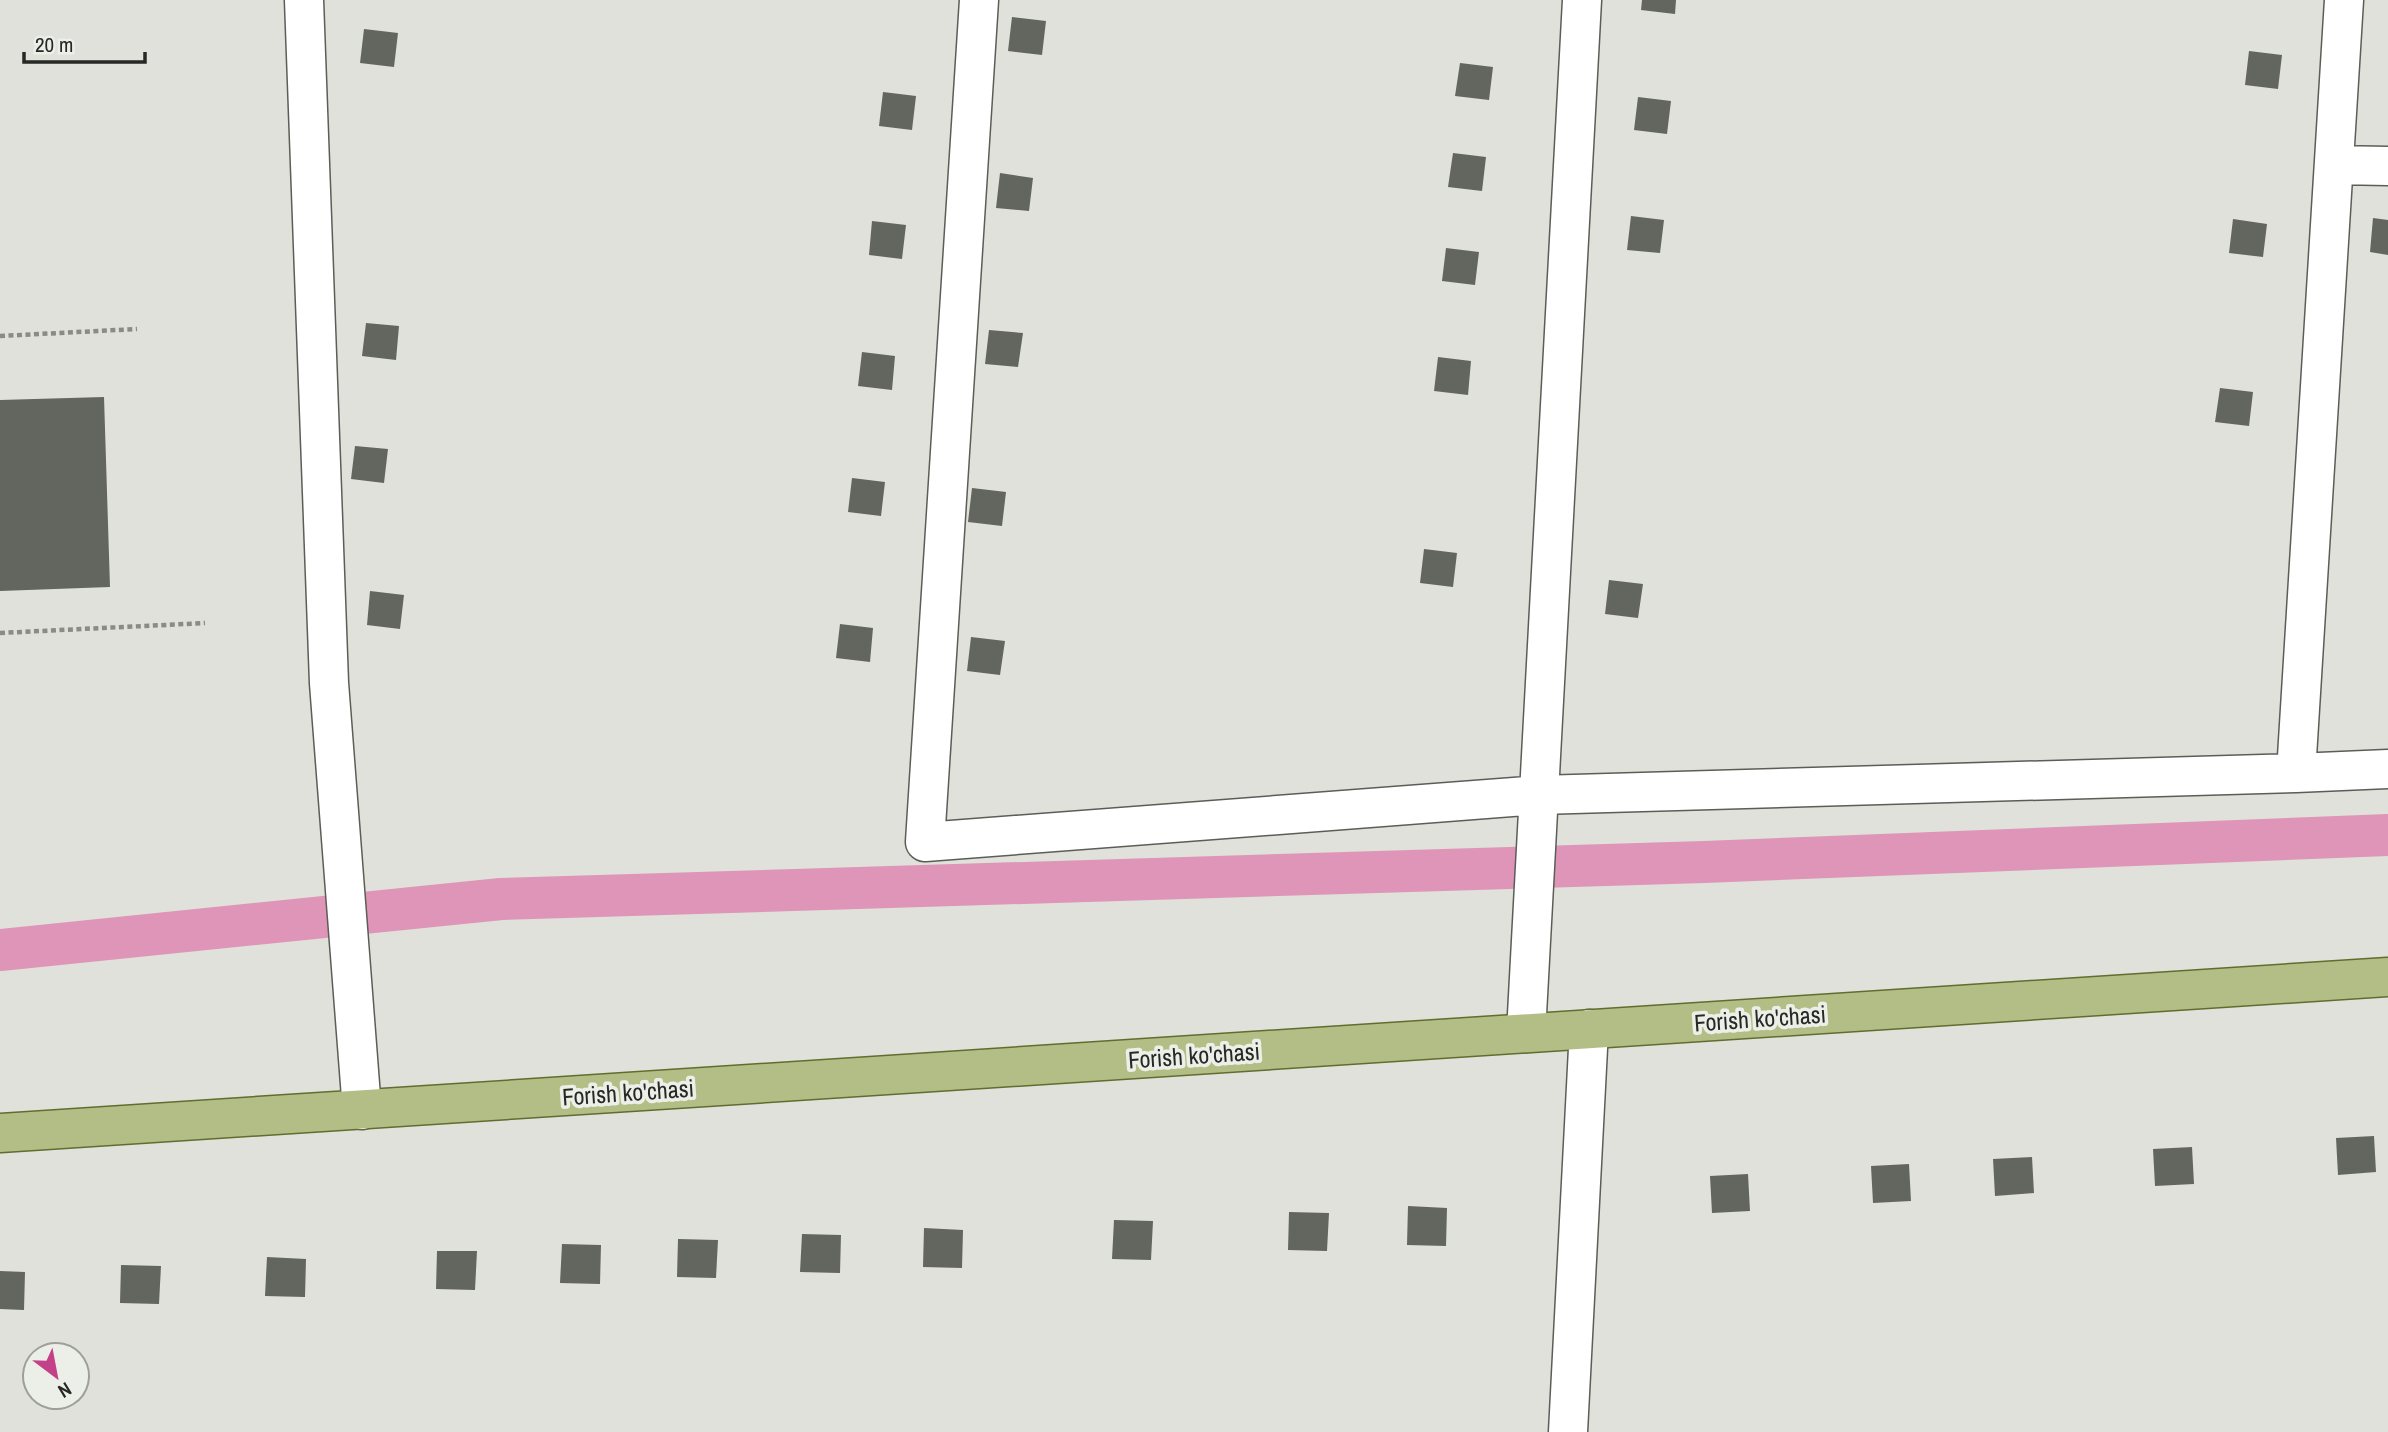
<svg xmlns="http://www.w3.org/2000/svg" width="2388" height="1432" font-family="'Archivo Narrow',sans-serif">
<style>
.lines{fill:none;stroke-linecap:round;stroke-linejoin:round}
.canal{stroke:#de95b7;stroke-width:42}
.building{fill:#63655f}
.minor-casing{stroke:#5c5d57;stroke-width:41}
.major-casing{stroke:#606d2f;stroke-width:41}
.path{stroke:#8a8b87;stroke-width:4.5;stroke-dasharray:5 3.5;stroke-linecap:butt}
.minor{stroke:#fff;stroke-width:38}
.major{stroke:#b2be86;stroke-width:38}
.labels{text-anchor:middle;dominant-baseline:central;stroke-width:7;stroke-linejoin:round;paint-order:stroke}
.street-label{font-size:24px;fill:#272725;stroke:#ecefe7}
</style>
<rect width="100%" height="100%" fill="#dfe1da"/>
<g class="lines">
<path class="canal" d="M0 950 501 899 1704 862 2388 835"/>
</g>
<path class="building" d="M1642 0H1676L1675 14 1641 10Z
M1012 17 1046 21 1042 55 1008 51Z
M364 29 398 33 394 67 360 63Z
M2249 51 2282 55 2278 89 2245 85Z
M1460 63 1493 67 1489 100 1455 96Z
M883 92 916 96 912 130 879 126Z
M1638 97 1671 101 1667 134 1634 130Z
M1453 153 1486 157 1482 191 1448 187Z
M1000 173 1033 178 1029 211 996 208Z
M1631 216 1664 220 1660 253 1627 250Z
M2373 218 2388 220V255L2370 252Z
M2233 219 2267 224 2263 257 2229 253Z
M872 221 906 225 902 259 869 255Z
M1446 248 1479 252 1475 285 1442 281Z
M366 323 399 326 396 360 362 356Z
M989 330 1023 333 1018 367 985 364Z
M862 352 895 356 892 390 858 386Z
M1438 357 1471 361 1468 395 1434 391Z
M2220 388 2253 392 2249 426 2215 422Z
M104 397 110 587 0 591V400Z
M355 446 388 449 384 483 351 479Z
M852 478 885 482 881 516 848 512Z
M972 488 1006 492 1002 526 968 522Z
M1424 549 1457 553 1453 587 1420 583Z
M1609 580 1643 584 1638 618 1605 614Z
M370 591 404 595 400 629 367 625Z
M840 624 873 628 870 662 836 658Z
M971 637 1005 641 1000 675 967 671Z
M2374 1136 2376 1172 2338 1175 2336 1138Z
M2192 1147 2194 1184 2155 1186 2153 1149Z
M2032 1157 2034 1193 1995 1196 1993 1159Z
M1909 1164 1911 1201 1873 1203 1871 1166Z
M1748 1174 1750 1211 1712 1213 1710 1176Z
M1408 1206 1447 1208 1446 1246 1407 1245Z
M1289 1212 1329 1213 1327 1251 1288 1250Z
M1114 1220 1153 1221 1151 1260 1112 1259Z
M924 1228 963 1230 962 1268 923 1267Z
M802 1234 841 1235 840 1273 800 1272Z
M678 1239 718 1240 716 1278 677 1277Z
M562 1244 601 1245 600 1284 560 1283Z
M437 1251H477L475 1290 436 1289Z
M267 1257 306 1259 305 1297 265 1296Z
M121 1265 161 1266 159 1304 120 1303Z
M0 1271 25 1272 24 1310 0 1309Z"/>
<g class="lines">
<defs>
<path id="minor" d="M304 0 329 683 362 1110
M979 0 925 842 1539 795 2296 773 2388 769
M2334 165 2388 166
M2296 773 2344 0
M1526 1033 1582 0
M1568 1432 1589 1029"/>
<path id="major" d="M0 1133 2388 977"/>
</defs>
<use href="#minor" class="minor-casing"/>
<use href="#major" class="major-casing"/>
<path class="path" d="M0 336 137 329
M0 633 205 623"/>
<use href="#minor" class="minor"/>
<use href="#major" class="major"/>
</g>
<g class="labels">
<g class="street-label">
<text transform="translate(1760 1018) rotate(-4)">Forish ko'chasi</text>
<text transform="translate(1194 1055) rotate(-4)">Forish ko'chasi</text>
<text transform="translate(628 1092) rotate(-4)">Forish ko'chasi</text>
</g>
</g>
<g transform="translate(56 1376) rotate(148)"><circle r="33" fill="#ecefe7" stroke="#9d9f99" stroke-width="2"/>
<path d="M0-5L12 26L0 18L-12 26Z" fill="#c34189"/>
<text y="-10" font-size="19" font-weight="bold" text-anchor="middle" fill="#272725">N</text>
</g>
<path d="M24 52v10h121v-10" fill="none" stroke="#272725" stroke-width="3.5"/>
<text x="35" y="52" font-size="21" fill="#272725" stroke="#ecefe7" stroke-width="5" paint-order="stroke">20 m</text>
</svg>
